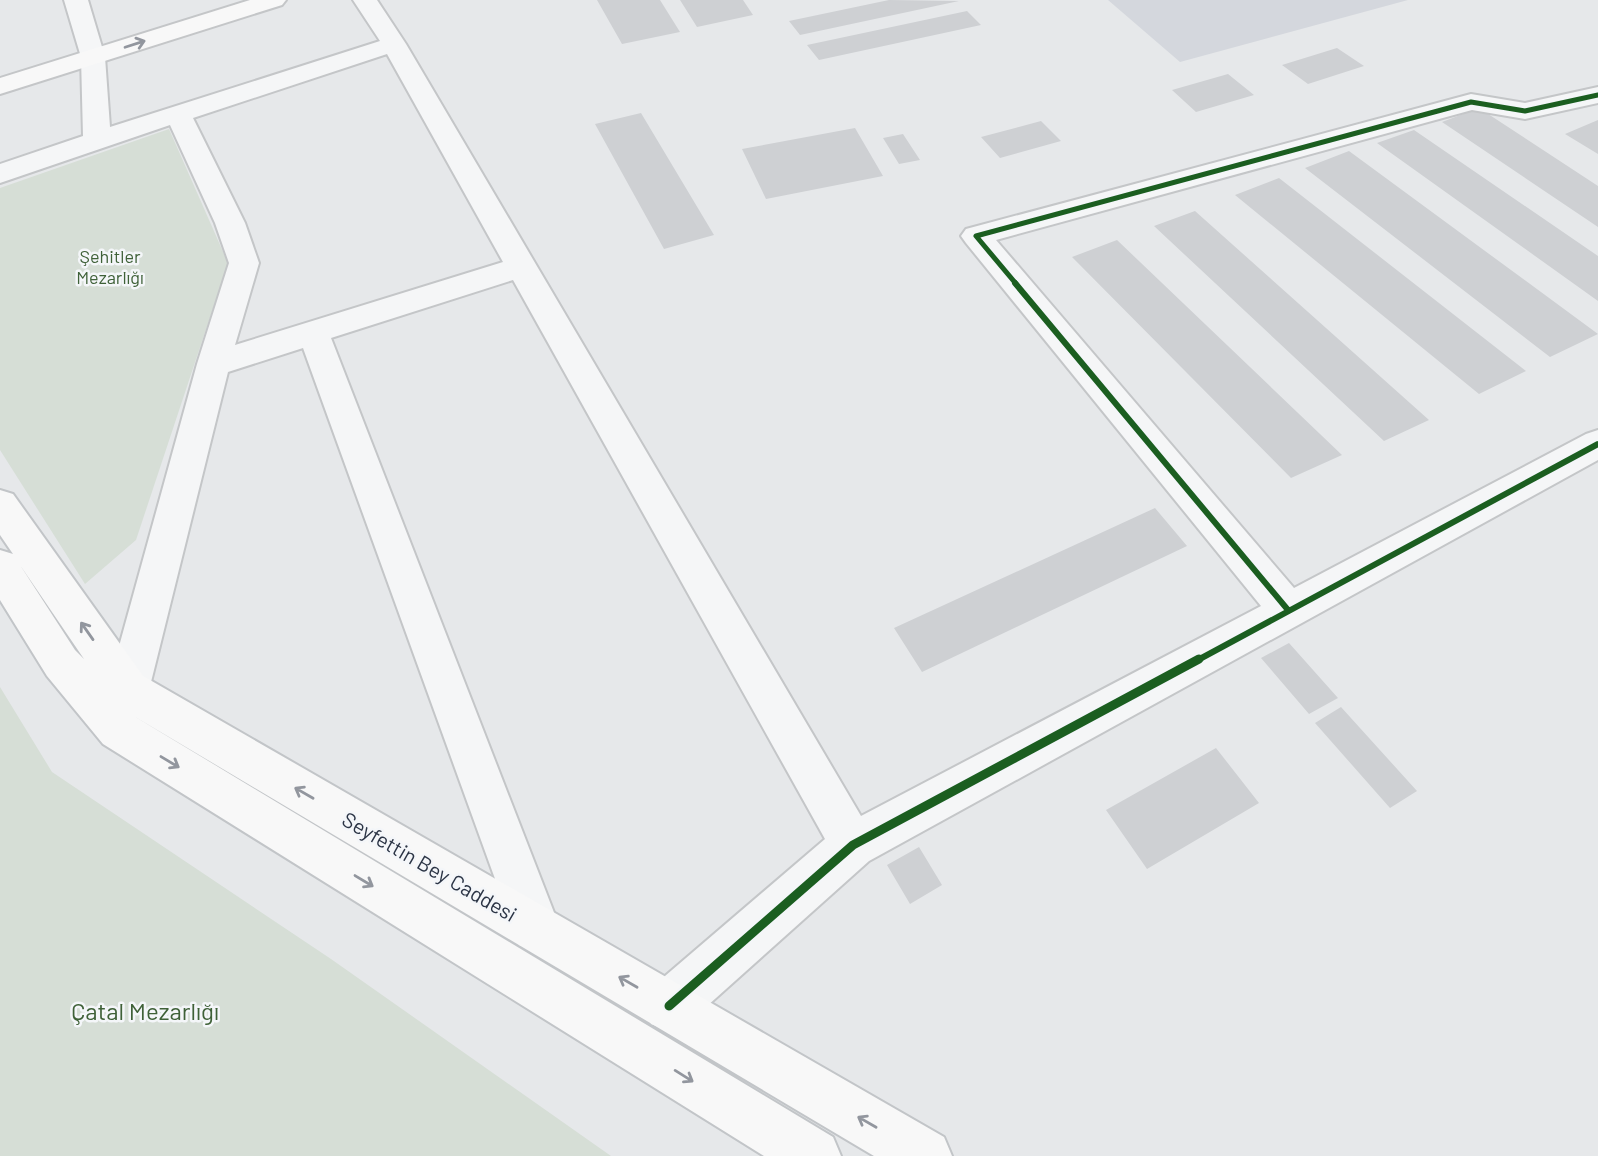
<svg xmlns="http://www.w3.org/2000/svg" width="1598" height="1156" font-family="Barlow,sans-serif">
<style>
.built{fill:#d4d7dd}
.green{fill:#d6ded6}
.building{fill:#ced0d3}
.lines{fill:none;stroke-linecap:round;stroke-linejoin:round}
.street-casing{stroke:#c4c6c8;stroke-width:4}
.secondary-casing{stroke:#c4c6c8;stroke-width:4}
.primary-casing{stroke:#c2c5c8;stroke-width:4}
.street{fill:#f5f6f7;fill-rule:evenodd}
.secondary{fill:#f8f8f8;fill-rule:evenodd}
.primary{fill:#f8f8f8;fill-rule:evenodd}
.cycleway-far2-casing{stroke:#f4f6f9;stroke-width:8}
.cycleway-far1-casing{stroke:#f4f6f9;stroke-width:10}
.cycleway-casing{stroke:#f4f6f9;stroke-width:13}
.cycleway-far2{stroke:#1b5e20;stroke-width:5}
.cycleway-far1{stroke:#1b5e20;stroke-width:6}
.cycleway{stroke:#1b5e20;stroke-width:9}
.oneway{stroke:#92969e}
.labels{text-anchor:middle;dominant-baseline:central;stroke-width:5;stroke-linejoin:round;paint-order:stroke}
.far-park-label{font-size:18px;fill:#3f6138;stroke:#f4f6f9}
.street-label{font-size:21px;fill:#2b3445;stroke:#f4f6f9}
.near-park-label{font-size:24px;fill:#3f6138;stroke:#f4f6f9}
</style>
<rect width="100%" height="100%" fill="#e6e8ea"/>
<path class="built" d="M1108 0H1408L1180 62Z"/>
<path class="green" d="M169 129 228 263 136 540 85 584 0 450V188Z
M0 687 52 772 331 959 611 1156H0Z"/>
<path class="building" d="M597 0H660L680 32 622 44Z
M680 0H743L753 15 697 27Z
M889 0 959 1 800 35 789 21Z
M967 11 981 25 819 60 807 45Z
M1337 48 1364 66 1308 84 1282 65Z
M1228 74 1254 95 1196 112 1172 90Z
M1479 108 1598 186V227L1442 122Z
M641 113 714 235 664 249 595 124Z
M1598 120V154L1565 134Z
M1041 121 1061 141 1000 158 981 137Z
M855 128 883 176 766 199 742 149Z
M1414 130 1598 256V301L1377 143Z
M903 134 920 160 899 164 883 138Z
M1349 151 1598 334 1550 357 1305 168Z
M1279 178 1526 371 1479 394 1235 195Z
M1195 211 1429 420 1384 441 1154 226Z
M1117 240 1342 455 1291 478 1072 257Z
M1155 508 1187 546 922 672 894 628Z
M1289 643 1338 698 1309 714 1261 658Z
M1341 707 1417 791 1390 808 1315 723Z
M1216 748 1259 803 1147 869 1106 810Z
M919 847 942 885 910 904 887 865Z"/>
<g class="lines">
<defs>
<path id="street" d="M64 0H88L105 57 110 127 380 41 353 0H377L406 44 861 816 1261 606 966 243 961 236 966 229 1471 94 1525 103 1598 87V103L1525 119 1472 110 996 240 1294 588 1586 434 1598 430V460L869 861 687 1024 669 1031 651 1024 644 1006 651 988 825 839 513 280 331 338 560 928 553 945 536 952 519 945 303 348 228 372 149 690 143 704 128 709 113 704 107 690 197 364 229 263 215 223 170 125 0 183V164L83 136 81 57ZM387 54 503 262 235 345 259 263 245 223 193 118Z"/>
<path id="secondary" d="M250 0H286L282 5 0 94V78Z"/>
<path id="primary" d="M0 490 13 494 143 676 944 1137 952 1156H874L132 715 833 1137 841 1156H764L103 744 47 676 0 600V550L13 554 0 535ZM20 565 84 659 75 650Z"/>
</defs>
<use href="#street" class="street-casing"/>
<use href="#secondary" class="secondary-casing"/>
<use href="#primary" class="primary-casing"/>
<use href="#street" class="street"/>
<use href="#secondary" class="secondary"/>
<use href="#primary" class="primary"/>
<defs>
<path id="cycleway-far2" d="M1017 285 976 236 1471 102 1525 111 1598 95"/>
<path id="cycleway-far1" d="M1015 283 1288 610
M1196 661 1598 444"/>
<path id="cycleway" d="M669 1006 853 845 1199 659"/>
</defs>
<use href="#cycleway-far2" class="cycleway-far2-casing"/>
<use href="#cycleway-far1" class="cycleway-far1-casing"/>
<use href="#cycleway" class="cycleway-casing"/>
<use href="#cycleway-far2" class="cycleway-far2"/>
<use href="#cycleway-far1" class="cycleway-far1"/>
<use href="#cycleway" class="cycleway"/>
</g>
<defs><path id="oneway-shaft" d="M-6 0H5M1.5-3L5.5 0L1.5 3" fill="none" stroke-width="1.6" stroke-linecap="round" stroke-linejoin="round" transform="scale(1.75)"/></defs>
<g class="oneway">
<use href="#oneway-shaft" transform="translate(135 44) rotate(-18)"/>
<use href="#oneway-shaft" transform="translate(87 631) rotate(-125)"/>
<use href="#oneway-shaft" transform="translate(170 762) rotate(31)"/>
<use href="#oneway-shaft" transform="translate(304 793) rotate(-150)"/>
<use href="#oneway-shaft" transform="translate(364 881) rotate(31)"/>
<use href="#oneway-shaft" transform="translate(628 982) rotate(-150)"/>
<use href="#oneway-shaft" transform="translate(684 1076) rotate(32)"/>
<use href="#oneway-shaft" transform="translate(867 1122) rotate(-150)"/>
</g>
<g class="labels">
<g class="far-park-label">
<text x="110" y="256">Şehitler<tspan x="110" dy="21">Mezarlığı</tspan></text>
</g>
<g class="street-label">
<text transform="translate(430 866) rotate(30)">Seyfettin Bey Caddesi</text>
</g>
<g class="near-park-label">
<text x="145" y="1010">Çatal Mezarlığı</text>
</g>
</g>
</svg>
